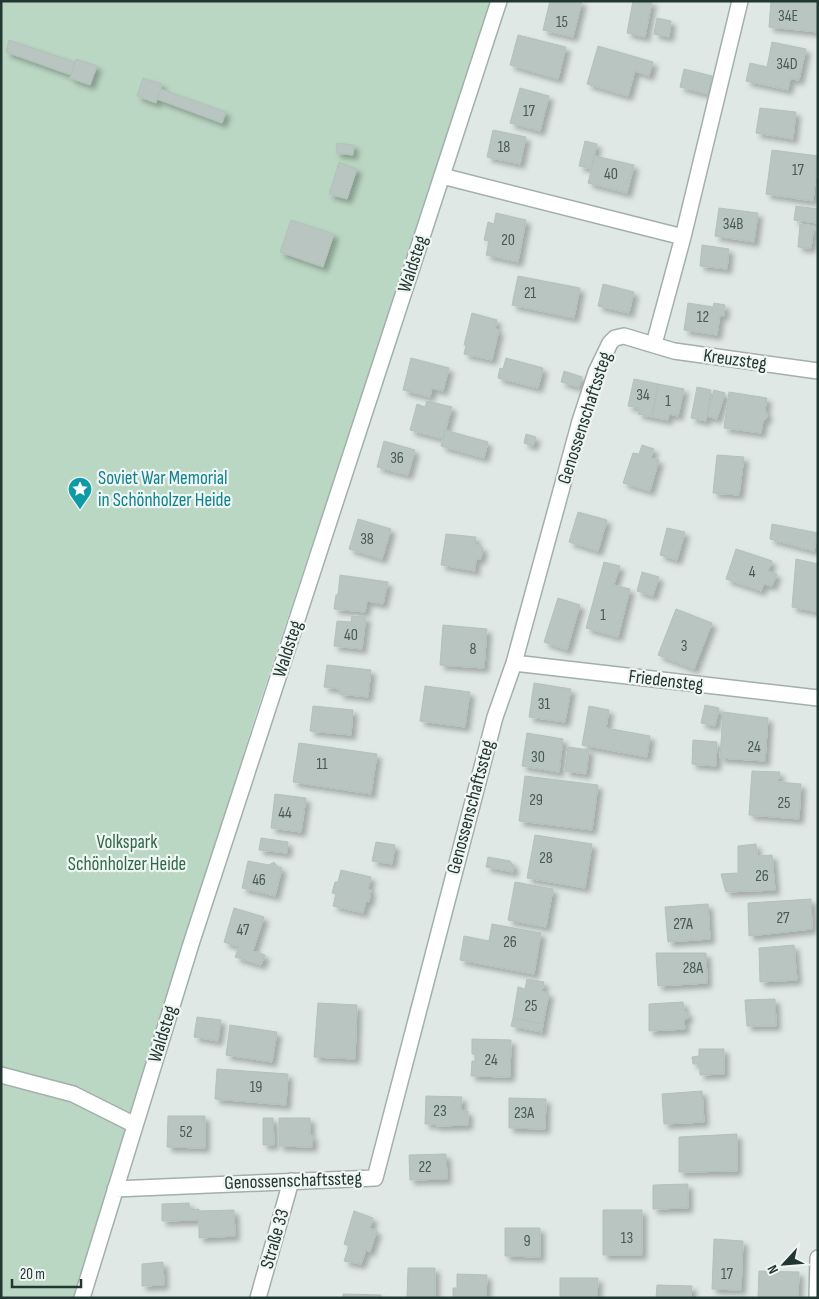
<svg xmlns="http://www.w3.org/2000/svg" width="819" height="1299" font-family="'Sofia Sans Condensed',sans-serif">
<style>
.green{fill:#bad7c3;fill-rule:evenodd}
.building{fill:#b8c5c1;stroke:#b2c1bb;filter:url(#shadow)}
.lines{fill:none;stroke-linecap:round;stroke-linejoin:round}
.minor-casing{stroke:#a3afab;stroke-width:18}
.minor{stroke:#fff;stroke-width:15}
.labels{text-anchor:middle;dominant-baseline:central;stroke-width:4.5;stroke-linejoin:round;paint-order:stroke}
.number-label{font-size:16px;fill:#485a56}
.street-label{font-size:19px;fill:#223632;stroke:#eff5f2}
.culture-label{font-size:19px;fill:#0d838f;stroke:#eff5f2;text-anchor:start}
.park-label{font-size:19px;fill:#316849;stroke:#eff5f2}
</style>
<defs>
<filter id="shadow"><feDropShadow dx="4.5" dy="4.5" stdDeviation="2.5" flood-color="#0004"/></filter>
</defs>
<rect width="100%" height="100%" fill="#dfe8e4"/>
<path class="green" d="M1 1H492L256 714 74 1298H1ZM337 143 354 145 353 155 336 153ZM339 163 357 169 347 199 329 194ZM291 220 334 234 323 266 280 252Z"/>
<path class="building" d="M550 1H582L573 37 543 30Z
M633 1H652L645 37 627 33Z
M771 1 818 3V32L769 27Z
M657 18 671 21 669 37 654 34Z
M518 35 566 47 558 79 510 65Z
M9 40 75 62 71 75 6 52Z
M772 42 806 49 799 80 790 79 788 90 746 81 750 63 767 67Z
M598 46 653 62 649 76 635 71 628 96 587 84Z
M76 59 97 66 90 85 70 78Z
M684 69 712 76 708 94 680 87Z
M143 78 162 84 156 103 137 96Z
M520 88 549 96 540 131 510 123Z
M161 89 226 112 222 123 157 99Z
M760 108 796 112 793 139 756 133Z
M493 130 526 137 520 164 487 157Z
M585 141 597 144 591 169 579 166Z
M337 143 354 145 353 155 336 153Z
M772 150 818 156 813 201 766 194Z
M595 156 634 165 627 193 588 183Z
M339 162 357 169 347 199 329 194Z
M796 206 818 209V223L794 220Z
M719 208 758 213 754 242 715 236Z
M496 213 526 220 518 262 486 255 489 241 484 240 488 222 494 224Z
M291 220 334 234 323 267 280 252Z
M800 224 814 226 811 248 798 247Z
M702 245 729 249 727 269 700 266Z
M518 276 580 288 574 318 512 305Z
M603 284 634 292 629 313 598 306Z
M688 303 713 307 714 303 725 305 724 316 720 315 717 335 684 330Z
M472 313 497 320 495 329 499 330 492 360 464 354 466 345H464Z
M411 358 449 368 443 391 432 388 430 397 403 390Z
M506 358 543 368 538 388 498 378 500 368 503 369Z
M564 371 582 377 579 387 561 382Z
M634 379 658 384 652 417 638 414 639 408 628 406Z
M658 384 684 389 678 416 669 414 668 420 652 417Z
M697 387 711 390 706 421 691 418Z
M714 390 725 393 717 419 707 416Z
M729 392 767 398 765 410 767 414V418L763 421 761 433 724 428Z
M427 401 452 407 443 439 410 430 417 404 425 407Z
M445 430 488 442 484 458 441 446Z
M526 434 536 437 533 446 524 443Z
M384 441 415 450 408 475 377 467Z
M642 445 654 449 651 458 659 460 650 491 623 483 633 453 639 454Z
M717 455 744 457 739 495 713 493Z
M578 512 607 520 598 551 569 542Z
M358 519 391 529 382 559 349 549Z
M772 524 818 533 814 551 770 539Z
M667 528 685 532 677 560 660 555Z
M446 534 476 537 475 544 483 548 481 559H476L475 571 441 565Z
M736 549 772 561 768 571 777 574 772 586 764 584 761 591 726 579Z
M796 559 818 564V612L792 607Z
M604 562 620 566 614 585 630 589 618 637 586 628Z
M642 572 659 577 653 596 637 591Z
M340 575 388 582 383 604 367 601 365 612 334 609 336 595H338Z
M558 598 580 605 567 650 544 642Z
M676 609 712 623 694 669 658 655Z
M352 616 366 617 362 649 334 646 337 621 351 622Z
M443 625 487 629 484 668 440 665Z
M327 665 371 670 368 697 339 694 340 689 324 687Z
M534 683 571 689 565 722 529 717Z
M425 686 470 692 465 727 420 721Z
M705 705 719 708 715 726 701 723Z
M313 706 353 710 351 735 310 731Z
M589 706 609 710 606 728 650 736 647 757 582 745Z
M723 712 768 718 765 761 720 758Z
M527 733 563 739 559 772 522 766Z
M693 740 717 742 716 766 692 764Z
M299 743 377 754 371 794 293 782Z
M568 747 589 750 586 774 565 771Z
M752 771 780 772 778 782 801 784 799 819 749 815Z
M525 776 598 785 592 830 519 821Z
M275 794 306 798 301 832 271 828Z
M535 835 592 844 585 888 527 878Z
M261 838 288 842 287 853 259 850Z
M376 842 395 845 392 864 372 861Z
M756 844 757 856 772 855 775 890 726 892 721 874 738 873V846Z
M488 857 510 861 514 867 513 872 486 867Z
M248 861 269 865 274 862 278 867 282 868 275 896 242 888Z
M341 870 371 877 368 889 371 890 369 902 366 901 363 913 333 906 336 894 332 893 335 882H338Z
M515 882 553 889 546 927 508 920Z
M811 899 812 929 749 936 748 903Z
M708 904 710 939 668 942 665 907Z
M234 908 264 917 253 951 265 955 261 965 235 957 239 947 224 942Z
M492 924 541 933 534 974 460 960 464 936 489 941Z
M794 945 797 980 760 982 759 948Z
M656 953H706L707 983 658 986Z
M527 979 544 982 542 992 549 993 543 1024 513 1018 518 987 525 989Z
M775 999 776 1026H747L745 1000Z
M683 1002 684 1011 688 1013V1018L684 1020 685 1029 649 1031V1004Z
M318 1003 357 1005 355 1059 314 1057Z
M197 1017 221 1020 218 1041 194 1037Z
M513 1018 543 1024 542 1032 511 1026Z
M230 1025 277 1032 272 1062 226 1055Z
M472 1039 511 1040 510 1077 471 1076 472 1061H475V1054H472Z
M699 1049H724V1074L700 1075V1064H693L692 1057 699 1056Z
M217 1069 288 1074 286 1105 215 1099Z
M702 1091 704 1122 664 1124 662 1094Z
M426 1096 462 1097 461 1111H468V1125L436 1126 435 1124H425Z
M509 1098 546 1099 545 1129 509 1128Z
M168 1116H205V1148L167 1147Z
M263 1118H273L274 1145H263Z
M279 1118H310V1136H313L312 1147 279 1146Z
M737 1134V1171L679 1172V1137Z
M446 1154 447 1179 410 1180 409 1155Z
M688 1184V1208L653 1209V1185Z
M189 1203 190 1210 199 1209V1211L234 1210 235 1236 199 1238V1220L162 1221V1204Z
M603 1210H642V1255H603Z
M354 1211 373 1218 370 1228 377 1231 370 1252 366 1250 361 1264 344 1261 349 1246 344 1244Z
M505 1228H540V1257L505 1256Z
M714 1239 743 1241 741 1290 712 1289Z
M163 1262 164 1285 142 1286V1264Z
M408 1268H435V1298H407Z
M759 1271 799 1272 798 1298H758Z
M457 1274 487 1275 486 1298H453V1288H457Z
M560 1278H598L597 1298H560Z
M657 1285 692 1286 691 1298H656Z
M343 1294 381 1295V1298H343Z"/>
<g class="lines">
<defs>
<path id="minor" d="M442 176 683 237
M654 344 683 237 740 1
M514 663 818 698
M1 1075 73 1094 135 1125
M115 1189 375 1178 495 717 514 663 580 421 596 372 610 343 615 338 624 336 674 351 818 371
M82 1298 191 944 499 1
M258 1298 291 1181
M817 1298 818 1258"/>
</defs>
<use href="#minor" class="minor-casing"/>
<use href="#minor" class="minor"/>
</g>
<defs>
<symbol id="sight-pin" viewBox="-11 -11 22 30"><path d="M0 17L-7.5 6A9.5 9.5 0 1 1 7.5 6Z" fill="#0f9aa8" stroke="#eff5f2"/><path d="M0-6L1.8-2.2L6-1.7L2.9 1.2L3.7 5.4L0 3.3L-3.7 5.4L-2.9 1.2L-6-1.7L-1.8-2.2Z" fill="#fff"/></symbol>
</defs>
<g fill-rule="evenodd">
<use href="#sight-pin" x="66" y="475" width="28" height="38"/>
</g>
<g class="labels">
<g class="number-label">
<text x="788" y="16">34E</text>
<text x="562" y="22">15</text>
<text x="787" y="64">34D</text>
<text x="529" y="111">17</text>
<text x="504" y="147">18</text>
<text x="798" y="170">17</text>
<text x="611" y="174">40</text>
<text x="733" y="224">34B</text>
<text x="508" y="240">20</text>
<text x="530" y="293">21</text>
<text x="703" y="317">12</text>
<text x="643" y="395">34</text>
<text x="668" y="401">1</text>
<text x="397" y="458">36</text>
<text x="367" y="539">38</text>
<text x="752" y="572">4</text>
<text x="603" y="615">1</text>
<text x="351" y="635">40</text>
<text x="684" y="646">3</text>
<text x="473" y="649">8</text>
<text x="544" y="704">31</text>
<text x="754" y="747">24</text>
<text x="538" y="757">30</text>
<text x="322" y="764">11</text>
<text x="536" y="800">29</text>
<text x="784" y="803">25</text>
<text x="285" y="813">44</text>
<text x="546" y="858">28</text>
<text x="762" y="876">26</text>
<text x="259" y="880">46</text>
<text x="783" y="918">27</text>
<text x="683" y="924">27A</text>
<text x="243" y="930">47</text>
<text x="510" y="942">26</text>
<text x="693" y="968">28A</text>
<text x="531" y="1006">25</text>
<text x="491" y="1060">24</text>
<text x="256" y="1087">19</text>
<text x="440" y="1111">23</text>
<text x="524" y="1113">23A</text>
<text x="186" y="1132">52</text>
<text x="425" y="1167">22</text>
<text x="627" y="1238">13</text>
<text x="527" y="1241">9</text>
<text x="727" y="1274">17</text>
</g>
<g class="street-label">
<text transform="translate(413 264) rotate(-72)">Waldsteg</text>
<text transform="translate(735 360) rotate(8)">Kreuzsteg</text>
<text transform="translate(585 418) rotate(-72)">Genossenschaftssteg</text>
<text transform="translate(288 649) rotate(-72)">Waldsteg</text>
<text transform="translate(666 681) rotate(7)">Friedensteg</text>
<text transform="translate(471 807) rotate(-75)">Genossenschaftssteg</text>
<text transform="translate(163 1034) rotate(-73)">Waldsteg</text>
<text transform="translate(293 1181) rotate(-2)">Genossenschaftssteg</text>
<text transform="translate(275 1239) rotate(-74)">Straße 33</text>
</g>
<g class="culture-label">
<text x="98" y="478">Soviet War Memorial<tspan x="98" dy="22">in Schönholzer Heide</tspan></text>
</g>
<g class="park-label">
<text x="127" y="842">Volkspark<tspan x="127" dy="22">Schönholzer Heide</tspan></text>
</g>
</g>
<rect width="819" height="1299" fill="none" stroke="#223632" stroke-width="5"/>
<g transform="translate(784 1264) rotate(244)" stroke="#eff5f2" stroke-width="4" paint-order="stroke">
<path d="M0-4L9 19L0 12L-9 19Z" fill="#223632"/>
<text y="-8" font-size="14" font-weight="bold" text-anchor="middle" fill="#223632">N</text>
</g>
<path d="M12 1279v8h69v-8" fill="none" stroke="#223632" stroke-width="2.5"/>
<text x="20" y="1279" font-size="15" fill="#223632" stroke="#eff5f2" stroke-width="4" paint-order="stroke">20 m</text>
</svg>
